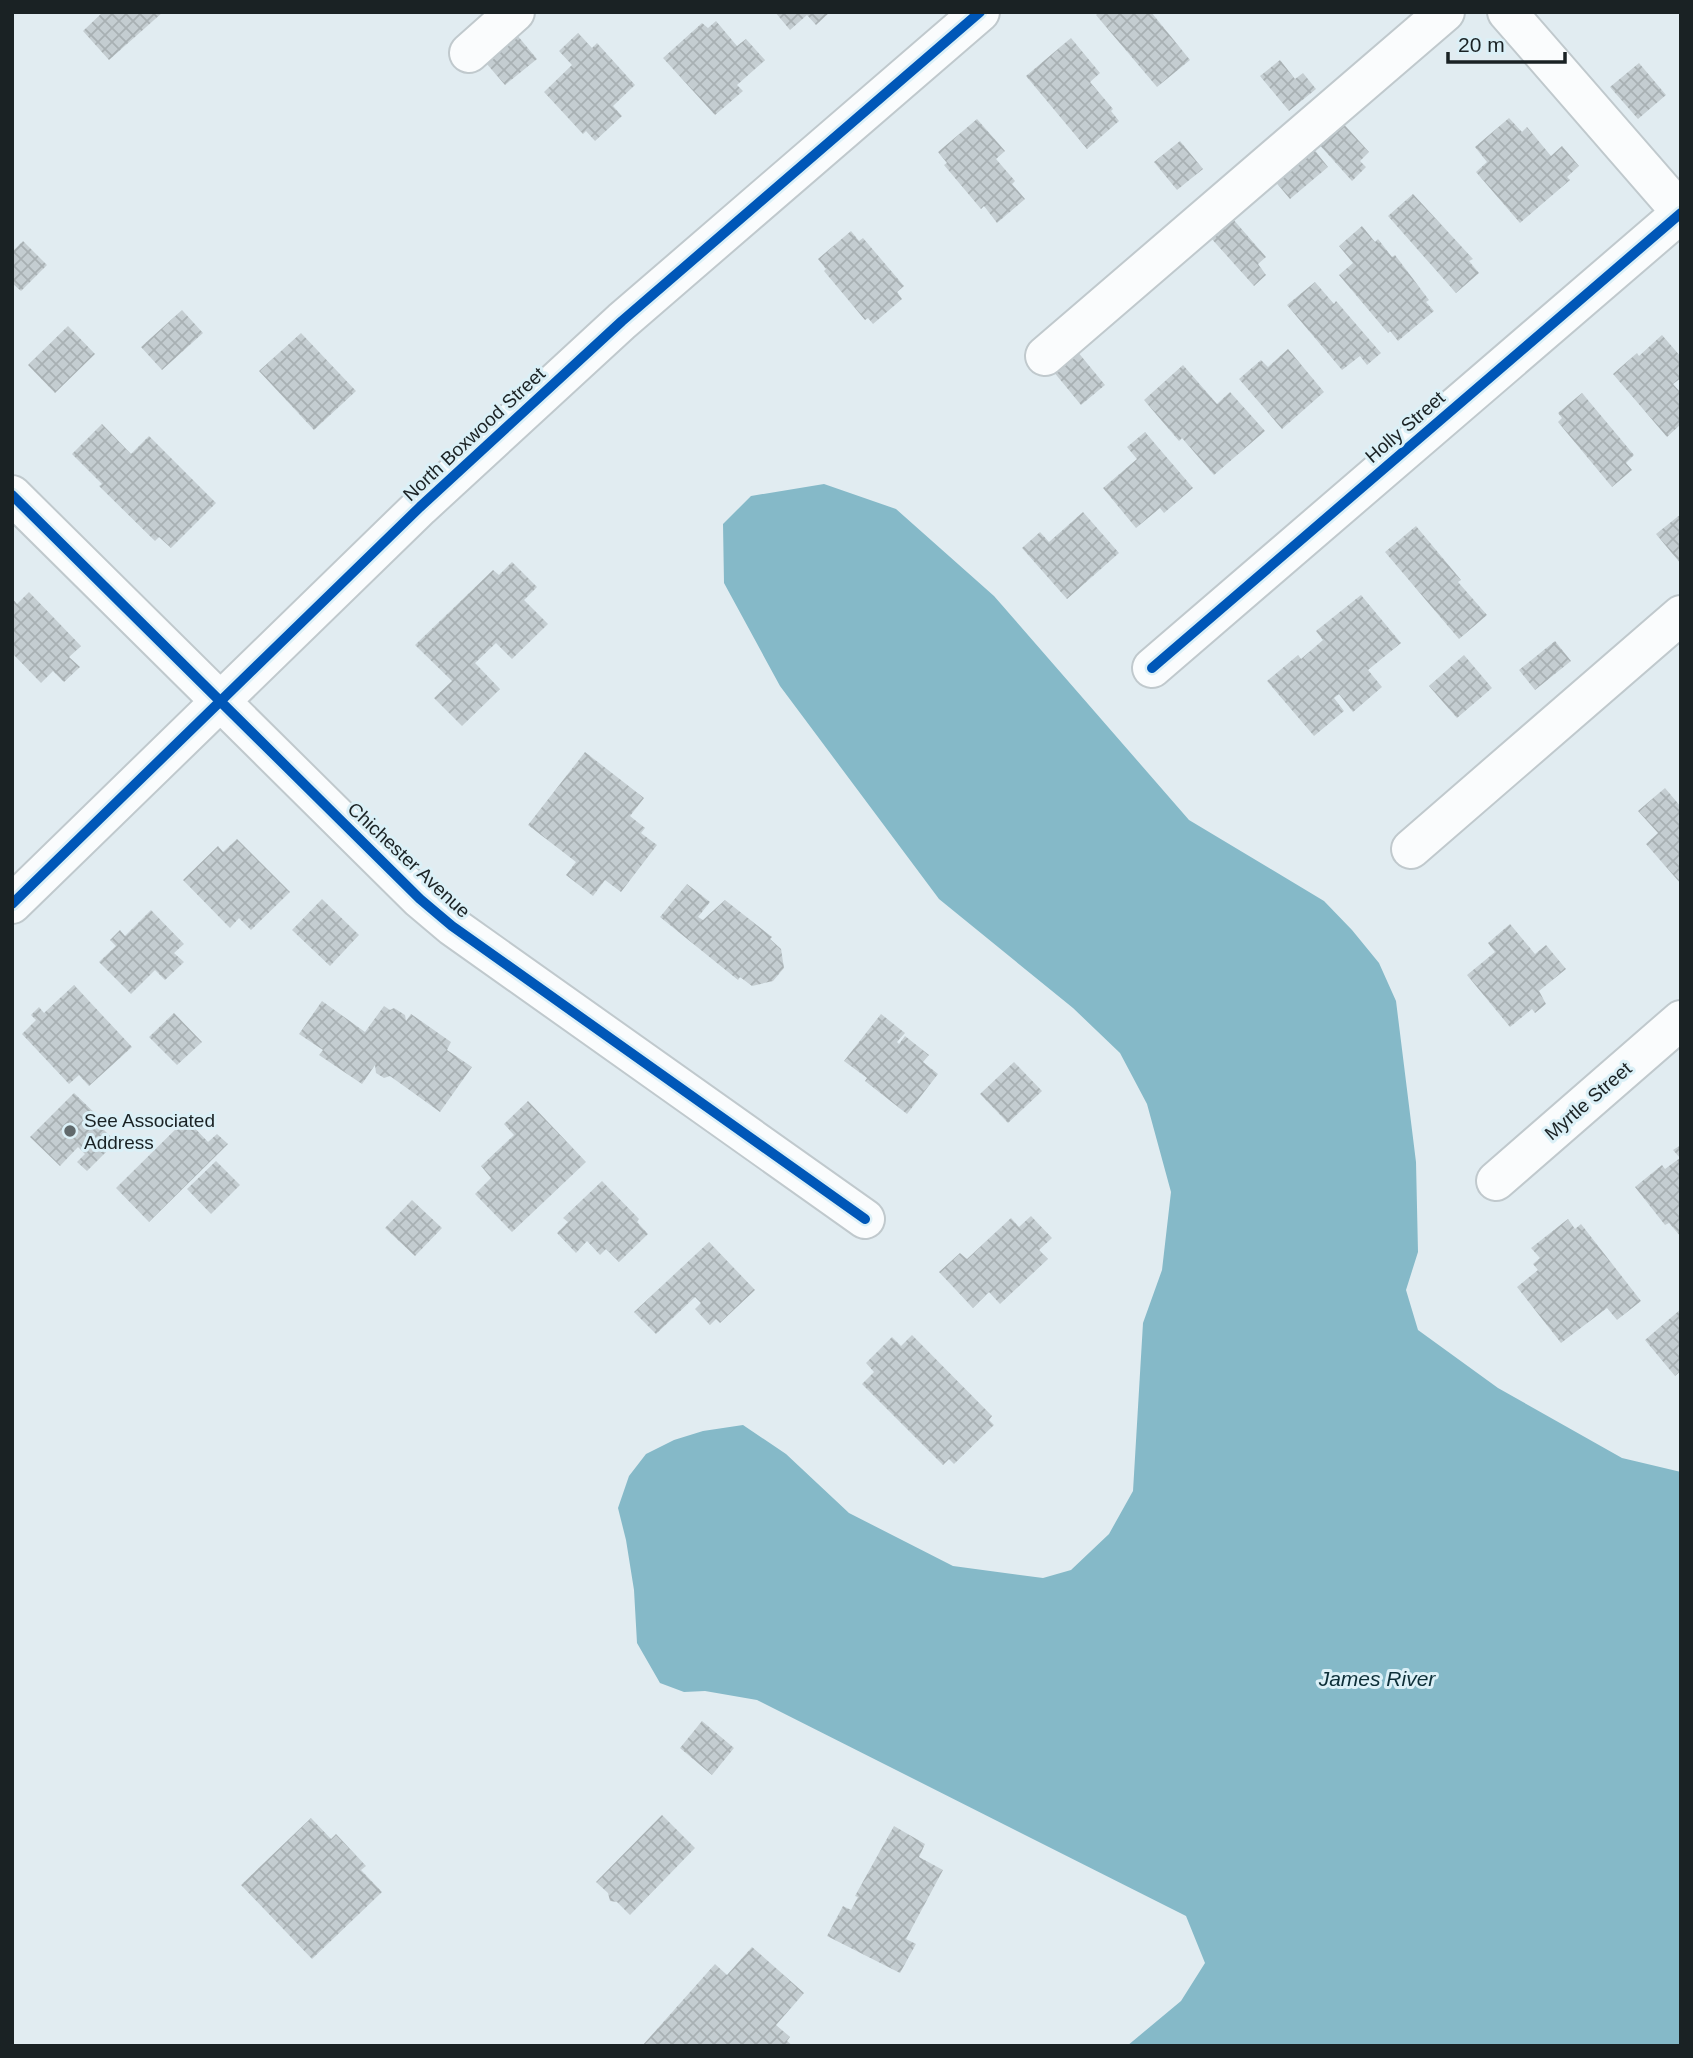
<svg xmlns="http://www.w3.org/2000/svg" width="1693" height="2058" font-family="Arial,sans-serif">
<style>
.water{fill:#85b9c8}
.building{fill:url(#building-cross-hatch)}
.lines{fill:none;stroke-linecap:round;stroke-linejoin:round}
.minor-casing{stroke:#c0c9cd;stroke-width:42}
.minor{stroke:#fafcfd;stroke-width:38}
.cycleway-casing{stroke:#dbf0f7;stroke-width:15}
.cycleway{stroke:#0057b8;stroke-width:10}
.poi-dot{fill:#60696c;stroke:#dbf0f7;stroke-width:2.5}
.labels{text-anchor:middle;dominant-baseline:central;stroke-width:6;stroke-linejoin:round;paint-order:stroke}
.street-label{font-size:19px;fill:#1a2224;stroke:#dbf0f7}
.poi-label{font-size:19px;fill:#1a2224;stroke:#dbf0f7;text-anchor:start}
.water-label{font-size:21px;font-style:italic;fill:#0d2f38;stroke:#dbf0f7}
</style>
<defs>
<pattern id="building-cross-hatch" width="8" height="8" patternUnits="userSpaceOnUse" patternTransform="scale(1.75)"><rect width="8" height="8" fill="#c4cdd1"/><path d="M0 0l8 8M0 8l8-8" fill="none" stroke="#a8b0b3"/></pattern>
</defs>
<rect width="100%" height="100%" fill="#e1ecf1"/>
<path class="water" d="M824 484 896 509 994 596 1189 820 1324 901 1352 930 1379 963 1396 1001 1416 1162 1418 1252 1406 1290 1418 1330 1498 1388 1622 1458 1681 1472V2046H1127L1181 2001 1205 1963 1186 1916 757 1700 705 1691 684 1692 660 1683 637 1643 634 1590 626 1540 618 1508 629 1476 646 1454 674 1440 703 1431 743 1425 786 1454 849 1513 953 1566 1043 1578 1071 1570 1109 1534 1133 1491 1143 1323 1162 1270 1171 1192 1147 1104 1120 1053 1073 1008 939 899 780 686 724 583 723 524 751 496Z"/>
<path class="building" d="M103 12H163L109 60 83 31Z
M775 12H830L816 25 807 15 790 30Z
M1099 12H1151L1190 60 1157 87 1096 15Z
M716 21 737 46 746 39 765 60 737 85 743 91 715 115 663 58 702 23 708 28Z
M512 29 537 59 505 85 480 56Z
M578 33 592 48 597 43 635 85 613 106 622 116 595 141 586 131 583 134 544 92 572 65 559 51Z
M1071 38 1100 73 1090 82 1113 109 1111 111 1119 121 1087 149 1026 76Z
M1280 60 1295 79 1303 73 1316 89 1289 111 1260 76Z
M1639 63 1666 95 1638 119 1610 87Z
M1509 118 1522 132 1527 127 1551 156 1562 146 1579 166 1567 177 1570 180 1520 223 1476 172 1487 162 1475 147Z
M977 119 1005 151 996 159 1015 181 1012 184 1025 199 997 223 984 206 981 209 944 165 947 163 938 152Z
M1340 120 1369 152 1360 161 1366 167 1352 181 1316 141Z
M1180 141 1203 169 1177 190 1154 162Z
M1308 142 1328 167 1290 199 1269 174Z
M1413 194 1473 259 1469 261 1479 273 1456 293 1388 216Z
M1232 218 1266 257 1258 264 1266 275 1254 286 1210 237Z
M1362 226 1375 242 1378 239 1392 257 1395 255 1429 300 1426 302 1434 311 1398 341 1390 331 1388 333 1339 275 1353 263 1339 246Z
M851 231 859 241 863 238 904 286 897 292 902 299 873 324 868 318 865 320 824 271 826 269 818 259Z
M23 241 47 265 21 291 12 283V252Z
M1315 282 1334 304 1336 301 1381 353 1367 365 1360 356 1342 370 1287 305Z
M182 310 203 333 162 370 141 347Z
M68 326 95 354 55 393 28 365Z
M301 333 356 391 314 430 259 371Z
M1662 335 1681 357V378L1673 384 1681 393V424L1667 437 1613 374 1637 353 1639 356Z
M1288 349 1324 392 1282 429 1239 379 1261 360 1268 367Z
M1077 351 1105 385 1081 405 1053 371Z
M1183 365 1217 404 1230 392 1265 431 1214 475 1182 438 1179 441 1144 400Z
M1582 393 1634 455 1626 463 1632 470 1612 487 1558 422 1562 418 1558 413Z
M102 424 131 454 149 436 216 503 171 548 159 537 155 541 99 486 102 484 72 454Z
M1145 432 1193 488 1164 513 1160 508 1136 528 1103 488 1137 459 1127 447Z
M1083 512 1119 553 1067 599 1022 548 1040 532 1049 542Z
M1681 514V564L1656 534Z
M1416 526 1461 580 1458 582 1487 615 1459 639 1385 552Z
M512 562 537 587 524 600 548 624 512 659 496 643 475 663 500 689 462 726 434 698 452 681 415 645 493 570 499 575Z
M29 592 81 646 69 657 80 667 64 682 53 671 41 683 12 653V598L17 604Z
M1361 595 1401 643 1368 670 1382 687 1353 712 1339 694 1334 698 1344 711 1314 736 1267 681 1298 655 1301 659 1323 640 1316 631Z
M1555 641 1571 661 1535 690 1519 670Z
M1464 655 1492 688 1457 718 1429 686Z
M585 752 644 798 630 816 645 828 641 833 657 845 621 892 605 880 593 896 566 875 576 862 528 825Z
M1665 788 1681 807V884L1646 844 1658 833 1638 811Z
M237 839 290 892 251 930 239 918 230 928 183 880 218 846 223 852Z
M687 884 710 902 698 917 703 920 725 900 772 937 770 939 781 949 784 968 773 981 752 986 740 977 738 980 660 917Z
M322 899 359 935 330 966 292 930Z
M151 910 184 944 174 953 184 962 165 980 155 970 131 994 99 962 116 946 110 940 120 930 125 936Z
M1510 924 1535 954 1546 945 1566 969 1539 991 1546 1004 1535 1013 1532 1009 1510 1027 1467 975 1495 952 1488 943Z
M74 985 132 1047 89 1086 79 1075 69 1084 22 1034 36 1020 31 1015 39 1007 44 1013Z
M322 1001 365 1032 384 1006 390 1010 394 1008 405 1015 406 1021 411 1014 451 1042 447 1050 472 1067 440 1112 390 1076 384 1078 376 1073 375 1065 362 1084 319 1055 323 1050 299 1034Z
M174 1013 202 1042 177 1065 149 1037Z
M881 1014 905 1033 897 1042 899 1044 905 1036 929 1055 923 1062 938 1074 907 1114 865 1081 867 1078 844 1061Z
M1014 1062 1042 1091 1008 1123 980 1094Z
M74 1093 104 1122 100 1126 116 1142 87 1171 77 1162 85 1154 78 1147 60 1166 30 1137Z
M528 1101 586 1162 512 1232 475 1194 491 1178 481 1166 514 1135 504 1124Z
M186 1119 208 1142 217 1134 228 1144 149 1222 116 1188Z
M1681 1145V1237L1669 1223 1665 1225 1635 1187 1662 1165 1665 1169 1680 1158 1673 1150Z
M216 1161 240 1185 211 1214 187 1189Z
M602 1181 639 1219 637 1222 648 1234 619 1262 606 1249 600 1255 587 1241 576 1253 557 1233 568 1222 563 1218Z
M412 1200 442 1228 415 1256 385 1228Z
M1031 1216 1052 1238 1039 1250 1048 1259 1000 1304 989 1292 973 1308 939 1272 960 1253 967 1259 1011 1218 1019 1227Z
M1568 1219 1575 1229 1581 1224 1641 1301 1617 1320 1607 1308 1561 1343 1517 1287 1538 1270 1533 1264 1540 1258 1531 1248Z
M709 1242 755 1290 720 1323 716 1319 710 1325 695 1309 701 1303 695 1297 656 1334 634 1312Z
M1681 1309V1371L1675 1376 1645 1340Z
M912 1335 992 1416 989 1420 994 1425 954 1464 949 1459 943 1465 862 1384 874 1372 866 1363 892 1337 901 1346Z
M702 1721 734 1748 712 1775 680 1748Z
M662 1815 695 1848 630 1915 617 1902 610 1901 608 1893 596 1882Z
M311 1818 331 1839 336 1834 366 1866 361 1870 382 1892 312 1959 241 1885Z
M894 1826 925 1844 919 1857 943 1870 906 1939 916 1944 900 1973 827 1936 843 1906 851 1910 858 1897 855 1896Z
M752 1947 804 1993 776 2025 790 2037 787 2041 793 2046H642L715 1964 727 1975Z"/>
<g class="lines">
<defs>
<path id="minor" d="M1507 12 1681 212
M469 53 515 12
M1045 356 1445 12
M12 495 420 899 452 926 865 1219
M1152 668 1681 213
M1411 849 1681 615
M12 904 420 507 622 321 980 12
M1496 1181 1681 1020"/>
</defs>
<use href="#minor" class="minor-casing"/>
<use href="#minor" class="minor"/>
<defs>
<path id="cycleway" d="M12 495 420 899 452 926 865 1219
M1152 668 1681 213
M12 904 420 507 622 321 980 12"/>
</defs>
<use href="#cycleway" class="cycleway-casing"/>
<use href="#cycleway" class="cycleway"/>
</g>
<circle class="poi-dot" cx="70" cy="1131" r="7"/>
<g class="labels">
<g class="street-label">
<text transform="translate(1405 427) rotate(-41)">Holly Street</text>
<text transform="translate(474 434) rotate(-43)">North Boxwood Street</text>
<text transform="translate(409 860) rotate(43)">Chichester Avenue</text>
<text transform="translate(1588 1101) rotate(-41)">Myrtle Street</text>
</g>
<g class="poi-label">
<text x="84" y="1120">See Associated<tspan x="84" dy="22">Address</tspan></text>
</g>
<g class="water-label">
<text x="1377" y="1678">James River</text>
</g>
</g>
<rect width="1693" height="2058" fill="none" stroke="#1a2224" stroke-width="28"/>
<path d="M1448 52v10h117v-10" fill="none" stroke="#1a2224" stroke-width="3.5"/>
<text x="1458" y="52" font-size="21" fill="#1a2224" stroke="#dbf0f7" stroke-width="5" paint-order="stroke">20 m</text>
</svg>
